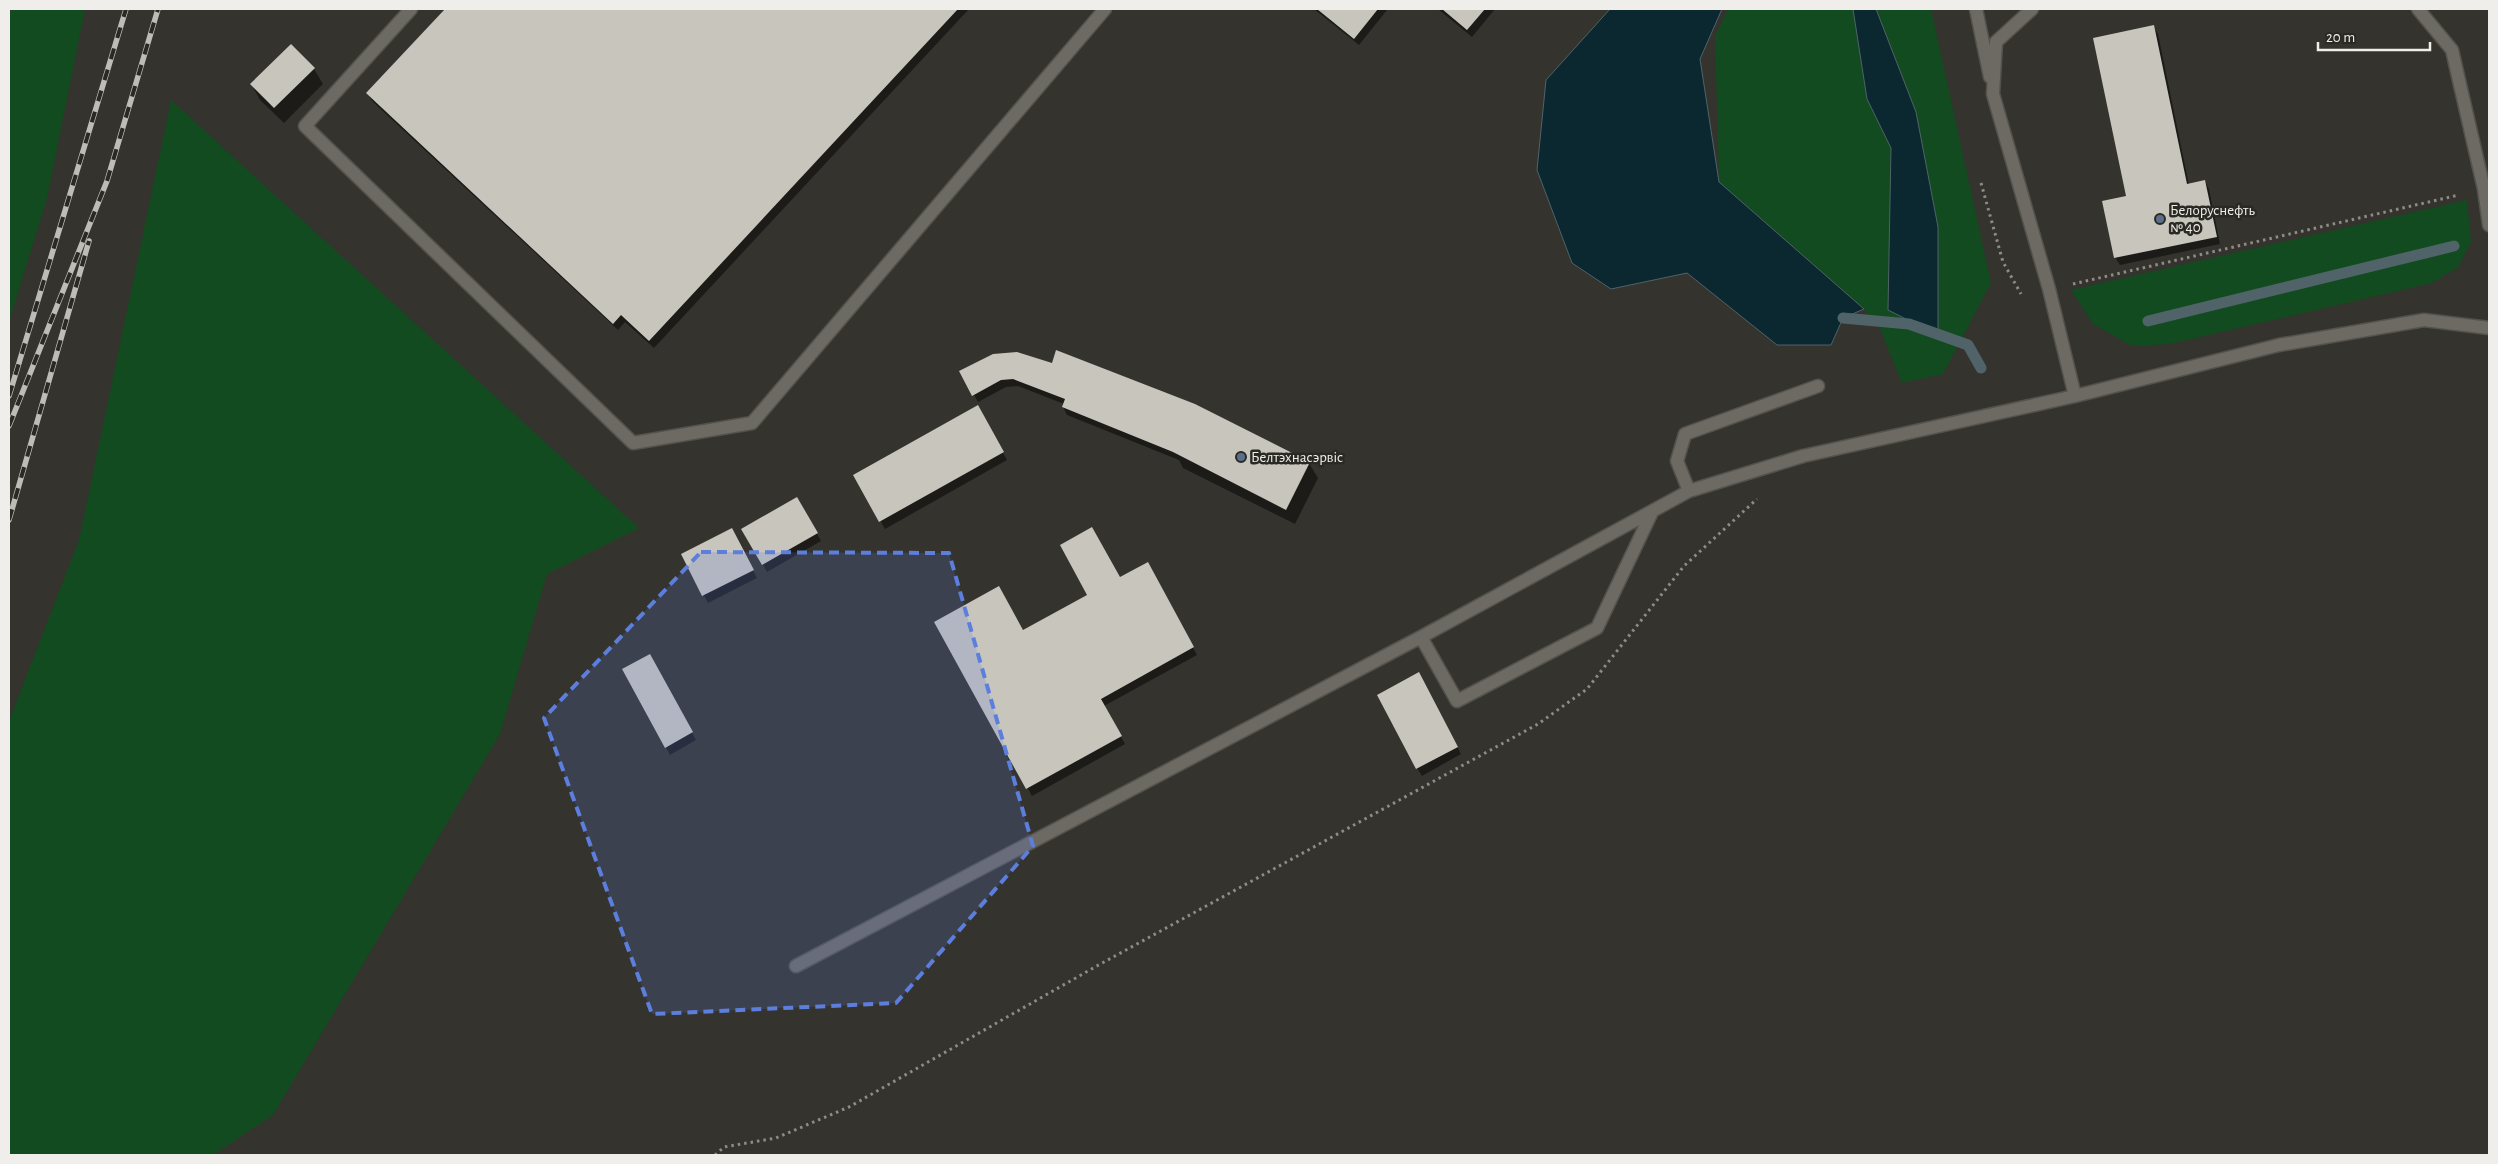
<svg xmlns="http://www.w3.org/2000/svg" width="2498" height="1164" font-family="'Alegreya Sans',sans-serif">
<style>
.green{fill:#134b20}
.water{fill:#0b2730;stroke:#506368}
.shadow{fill:#0007}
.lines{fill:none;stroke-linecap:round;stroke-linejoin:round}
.stream{stroke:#506368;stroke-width:11}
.building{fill:#c8c5bd}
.minor-casing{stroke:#54524c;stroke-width:15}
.path{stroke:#8e8c87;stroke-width:3;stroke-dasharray:2.5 4;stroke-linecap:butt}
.minor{stroke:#6d6a63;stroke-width:12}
.rail-casing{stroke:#bebcb7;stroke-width:5.5}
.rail{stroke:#2b2923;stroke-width:4;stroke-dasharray:11;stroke-linecap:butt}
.marked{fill:#5c7edd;fill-opacity:0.2;stroke:#5c7edd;stroke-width:4;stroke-dasharray:10 6;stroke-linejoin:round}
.service-dot{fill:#5c6f8a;stroke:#2b2923;stroke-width:2}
.labels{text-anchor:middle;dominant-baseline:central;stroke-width:5;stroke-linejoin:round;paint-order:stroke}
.poi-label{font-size:15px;fill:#f0eeea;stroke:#2b2923;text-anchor:start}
</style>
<rect width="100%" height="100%" fill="#35332d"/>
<path class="green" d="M9 9H85L47 198 9 322Z
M1728 9H1931L1991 283 1943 374 1902 383 1880 329 1864 309 1719 182 1715 36Z
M171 100 639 528 547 574 500 734 273 1115 213 1155H9V721L79 540Z
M2467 200 2471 242 2458 267 2432 283 2170 344 2132 346 2093 324 2071 290Z"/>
<path class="water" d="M1610 9H1722L1700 59 1719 182 1864 309 1843 318 1831 345H1777L1687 273 1611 289 1572 263 1537 170 1546 80Z
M1853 9H1876L1916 112 1938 227V335L1888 310 1891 148 1867 99Z"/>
<path class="shadow" d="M447 9H969L654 348 625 322 618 330 372 101 368 94Z
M1314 9H1387V10L1359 45Z
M1438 9H1495L1472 37Z
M2153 26 2158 34 2189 185 2205 181 2209 189 2220 244 2120 265 2115 257 2127 197Z
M314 69 323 84 284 123 260 100 251 84Z
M994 355 1309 463 1318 478 1295 524 1183 468 1179 460 1067 415 1063 407 1064 404 1018 386 1006 387 978 402 961 371Z
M977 407 1007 460 885 529 855 475Z
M797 499 821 541 767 572 743 529Z
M736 537 757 578 708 603 683 555Z
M1147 564 1197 655 1104 706 1125 744 1032 796 936 623 1023 632Z
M650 656 696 740 670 755 624 670Z
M1423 681 1461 754 1422 776 1417 768Z"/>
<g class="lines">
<path class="stream" d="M1843 318 1909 324 1968 345 1981 368
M2148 321 2454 246"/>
</g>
<path class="building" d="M445 9H958L649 341 621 315 613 324 366 93Z
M1317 9H1378L1354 39Z
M1442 9H1485L1467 30Z
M2154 25 2187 184 2205 180 2217 237 2114 258 2102 201 2126 196 2093 38Z
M291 44 315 68 274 108 250 84Z
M1056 350 1195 404 1310 462 1286 510 1173 452 1062 407 1065 399 1013 379 1001 380 972 396 959 371 993 354 1017 352 1052 363Z
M978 405 1004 452 879 522 853 475Z
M797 497 818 533 762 565 741 529Z
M1092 527 1120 577 1148 562 1194 647 1101 699 1122 736 1026 789 934 622 999 586 1023 630 1087 595 1060 545Z
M732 528 754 570 702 596 681 554Z
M650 654 693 732 665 748 622 669Z
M1419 672 1458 747 1416 769 1377 695Z"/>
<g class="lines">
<defs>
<path id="minor" d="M411 9 305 126 633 443 752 423 1105 9
M1976 9 1990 77
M2032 9 1996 42 1993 94 2049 289 2075 396
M2418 9 2452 50 2484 189 2489 225
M1689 491 1677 461 1685 434 1818 386
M1421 637 1457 701 1597 628 1652 512
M796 966 1421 637 1689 491 1803 456 2075 396 2279 345 2424 320 2489 328"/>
</defs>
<use href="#minor" class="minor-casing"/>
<path class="path" d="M1981 183 2003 262 2021 294
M2073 284 2459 195
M715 1155 724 1147 776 1138 849 1107 1095 967 1538 724 1587 689 1684 566 1757 499"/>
<use href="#minor" class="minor"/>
<defs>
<path id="rail" d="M9 396 126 9
M9 426 107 181 158 9
M9 520 89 241"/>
</defs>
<use href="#rail" class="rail-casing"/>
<use href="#rail" class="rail"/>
</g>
<path class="marked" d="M701 552 949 553 1033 846 896 1003 652 1014 544 718Z"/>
<g class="service-dot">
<circle cx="2160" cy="219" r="5"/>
<circle cx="1241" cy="457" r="5"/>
</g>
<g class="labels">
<g class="poi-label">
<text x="2170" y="210">Белоруснефть<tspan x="2170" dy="17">№ 40</tspan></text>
<text x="1251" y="457">Белтэхнасэрвіс</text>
</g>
</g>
<rect width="2498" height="1164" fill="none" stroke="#f0eeea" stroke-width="20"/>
<path d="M2318 42v8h112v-8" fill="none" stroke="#f0eeea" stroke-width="2.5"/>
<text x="2326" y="42" font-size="15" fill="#f0eeea" stroke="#2b2923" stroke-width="4" paint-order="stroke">20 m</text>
</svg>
